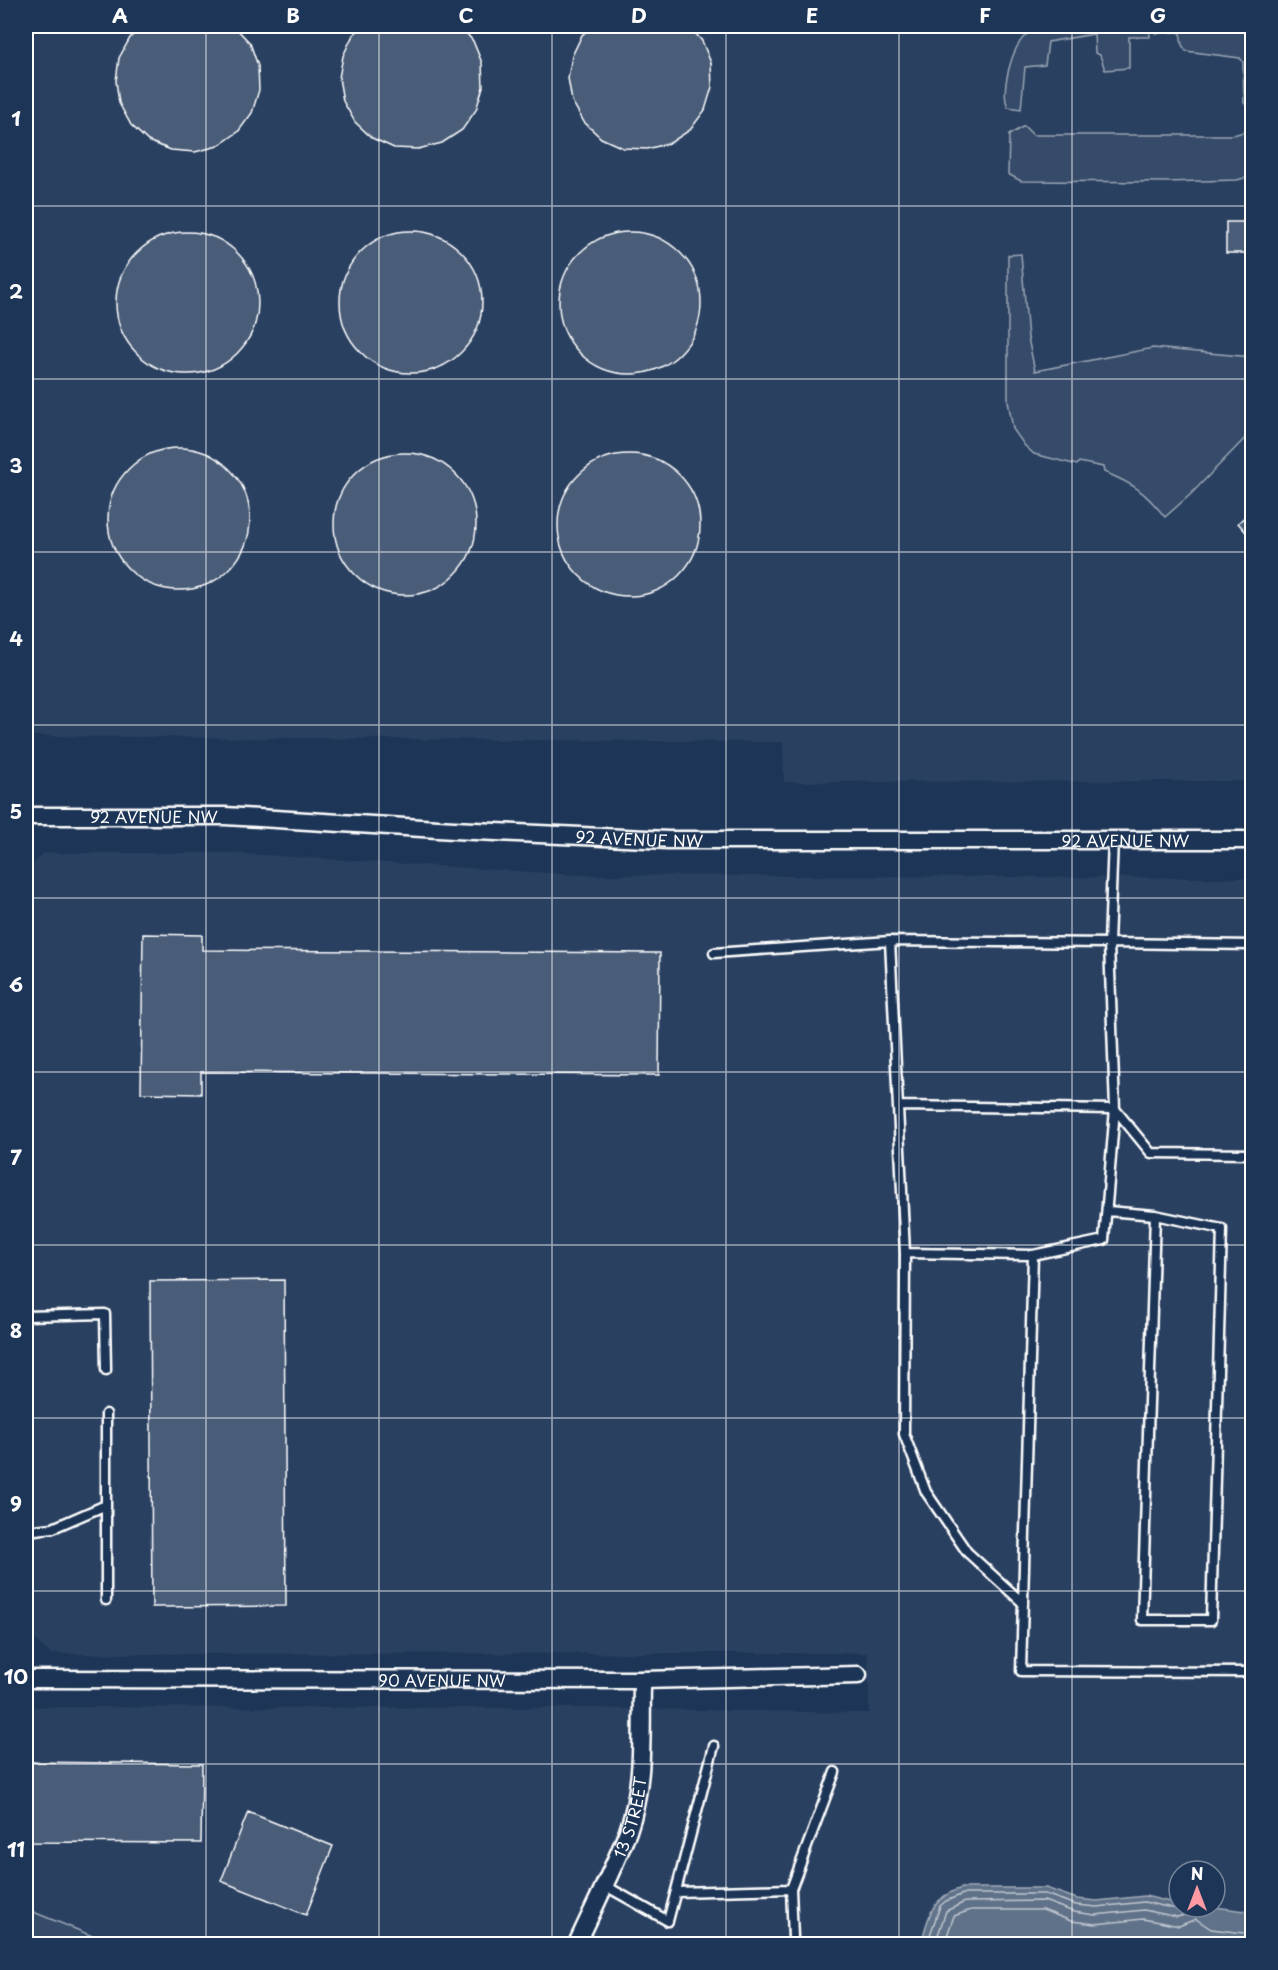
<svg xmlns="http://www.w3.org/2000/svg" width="1278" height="1970" font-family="'Playpen Sans',sans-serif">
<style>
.built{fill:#2a4161;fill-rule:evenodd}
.green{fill:#364b69;stroke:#9aa5b4;stroke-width:1.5}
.water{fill:#617289;stroke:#a0aab8;stroke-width:1.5}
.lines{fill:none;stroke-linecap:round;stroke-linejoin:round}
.shore{stroke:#c0c7d0;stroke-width:1.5}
.building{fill:#4a5d79;stroke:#fff;stroke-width:1.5}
.service-casing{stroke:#fff;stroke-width:13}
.minor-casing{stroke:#fff;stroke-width:21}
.service{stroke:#1d3557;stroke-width:8}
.minor{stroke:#1d3557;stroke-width:16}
.grid{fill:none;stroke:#fff;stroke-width:1.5;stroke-opacity:0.55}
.labels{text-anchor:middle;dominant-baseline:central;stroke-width:6;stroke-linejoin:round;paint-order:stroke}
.street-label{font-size:16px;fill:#fff;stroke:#1d3557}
.neatline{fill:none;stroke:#fff;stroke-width:2}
.grid-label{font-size:20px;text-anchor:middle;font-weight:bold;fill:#fff}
</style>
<rect width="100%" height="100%" fill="#1d3557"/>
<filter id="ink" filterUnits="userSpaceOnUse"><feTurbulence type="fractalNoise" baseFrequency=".0167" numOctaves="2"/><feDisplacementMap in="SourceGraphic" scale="12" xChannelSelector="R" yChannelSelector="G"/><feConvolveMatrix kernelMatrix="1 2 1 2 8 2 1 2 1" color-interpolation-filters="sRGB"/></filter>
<g filter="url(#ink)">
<path class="built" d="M26 26H1252V781L784 782 783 742 26 736Z
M43 853H232L579 875 1252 878V1944H112L26 1909V1707L588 1708 869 1713 868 1653 51 1654 26 1632V872ZM1179 1871H1215V1907H1179Z"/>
<path class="green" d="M1046 26H1149L1150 37H1129V68L1105 70 1100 55 1095 53 1094 34 1048 42 1045 65 1025 67 1021 109 1008 107C1000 91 1012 48 1025 36 1030 30 1038 28 1046 26Z
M1154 26H1252V111L1244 103 1243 62 1240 58 1186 51 1182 45 1180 32 1155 33Z
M1024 126 1033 135H1233L1252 130V176L1237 180 1165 182 1021 181 1008 174 1009 135Z
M1021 254 1028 338 1035 371 1153 348 1252 357V431L1191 494 1165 517C1145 492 1134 484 1104 472L1103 467 1079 462 1077 465 1034 454 1025 446 1013 429 1008 401V255Z
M26 1909 112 1944H26Z"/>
<path class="water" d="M962 1888H1046L1077 1899 1097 1901 1145 1896 1179 1904V1907H1215L1252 1912V1944H921C928 1917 932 1896 962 1888Z"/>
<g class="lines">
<path class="shore" d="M927 1944 940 1906 946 1901 963 1894H1045L1076 1905 1097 1907 1144 1902 1177 1909 1183 1907
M935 1944 946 1911 965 1902 1044 1901 1074 1912 1095 1915 1144 1910 1177 1917 1185 1915 1192 1907
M944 1944 954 1916 971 1910H1043L1071 1921 1095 1924 1143 1919 1179 1926 1196 1919 1211 1929 1252 1934"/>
</g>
<path class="building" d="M142 26H234L250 43 258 66 259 90 252 113 238 132 218 146 195 152 171 150 148 141 131 125 119 103 116 81 119 58 130 38Z
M363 26H460L473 41 482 63 483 87 476 110 462 130 442 143 418 149 394 148 372 138 355 122 343 101 339 78 343 56 353 35Z
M592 26H689L702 41 711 63 712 87 705 110 690 130 670 143 647 149 623 148 601 138 584 122 572 101 568 78 572 56 582 35Z
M1226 222H1252V253H1226Z
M340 302a71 71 0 1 1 142 0a71 71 0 1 1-142 0Z
M116 303a71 71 0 1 1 142 0a71 71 0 1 1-142 0Z
M559 303a71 71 0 1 1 142 0a71 71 0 1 1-142 0Z
M108 519a71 71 0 1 1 142 0a71 71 0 1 1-142 0Z
M334 524a71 71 0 1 1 142 0a71 71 0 1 1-142 0Z
M558 525a71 71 0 1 1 142 0a71 71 0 1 1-142 0Z
M1252 510V539L1238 523Z
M143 934 202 935V950L660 953 659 1075 201 1072V1094L141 1093Z
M284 1280 286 1606 152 1607 150 1281Z
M26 1762 202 1764 201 1843 26 1842Z
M248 1812 333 1846 306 1915 221 1881Z"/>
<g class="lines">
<defs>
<path id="service" d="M1113 840 1109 943 890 941 905 1253 1033 1255 1104 1240 1115 1109 1109 943 1252 945
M714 953 890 941
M898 1106 1115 1109 1151 1153 1252 1154
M1107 1211 1155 1215 1142 1620H1211L1222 1229 1155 1215
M905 1253 904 1434 926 1492 967 1552 1023 1603
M1033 1255 1021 1671 1252 1672
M26 1316 105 1314 106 1370
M106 1414V1505
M26 1531 53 1528 106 1505V1600
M604 1885 668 1921 714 1746
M791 1889 835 1772
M676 1892 791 1889 793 1938"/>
<g id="minor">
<path id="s1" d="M26 816H225L454 830 668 840H1252"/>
<path id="s2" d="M26 1679 642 1680 858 1675"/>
<path id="s3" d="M577 1944C594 1907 613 1870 628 1831 645 1783 641 1730 642 1680"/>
</g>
</defs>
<use href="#service" class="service-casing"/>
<use href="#minor" class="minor-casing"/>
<use href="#service" class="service"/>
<use href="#minor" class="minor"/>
</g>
</g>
<path class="grid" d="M206 26V1944M379 26V1944M552 26V1944M726 26V1944M899 26V1944M1072 26V1944M26 206H1252M26 379H1252M26 552H1252M26 725H1252M26 898H1252M26 1072H1252M26 1245H1252M26 1418H1252M26 1591H1252M26 1764H1252"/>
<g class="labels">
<g class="street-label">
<text stroke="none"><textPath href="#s1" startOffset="128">92 AVENUE NW</textPath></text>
<text stroke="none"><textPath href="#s1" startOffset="614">92 AVENUE NW</textPath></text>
<text stroke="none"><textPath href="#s1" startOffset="1100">92 AVENUE NW</textPath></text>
<text stroke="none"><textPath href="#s2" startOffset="416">90 AVENUE NW</textPath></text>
<text stroke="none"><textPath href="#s3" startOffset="138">13 STREET</textPath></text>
</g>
</g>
<rect width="1278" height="1970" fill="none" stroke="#1d3557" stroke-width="66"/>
<g transform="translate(1197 1889)"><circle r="28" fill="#1d3557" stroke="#77869a" stroke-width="1.5"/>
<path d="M0-4.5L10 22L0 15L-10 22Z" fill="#ff9aa2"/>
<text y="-9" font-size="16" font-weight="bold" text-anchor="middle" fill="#ffffff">N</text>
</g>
<rect x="33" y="33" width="1212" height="1904" class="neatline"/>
<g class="grid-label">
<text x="120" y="23">A</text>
<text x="293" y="23">B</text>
<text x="466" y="23">C</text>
<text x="639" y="23">D</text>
<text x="812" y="23">E</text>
<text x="985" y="23">F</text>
<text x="1158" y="23">G</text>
<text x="16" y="126">1</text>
<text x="16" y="299">2</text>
<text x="16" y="473">3</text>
<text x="16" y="646">4</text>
<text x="16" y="819">5</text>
<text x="16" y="992">6</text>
<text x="16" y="1165">7</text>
<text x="16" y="1338">8</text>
<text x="16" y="1511">9</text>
<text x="16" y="1684">10</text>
<text x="16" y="1857">11</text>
</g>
</svg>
